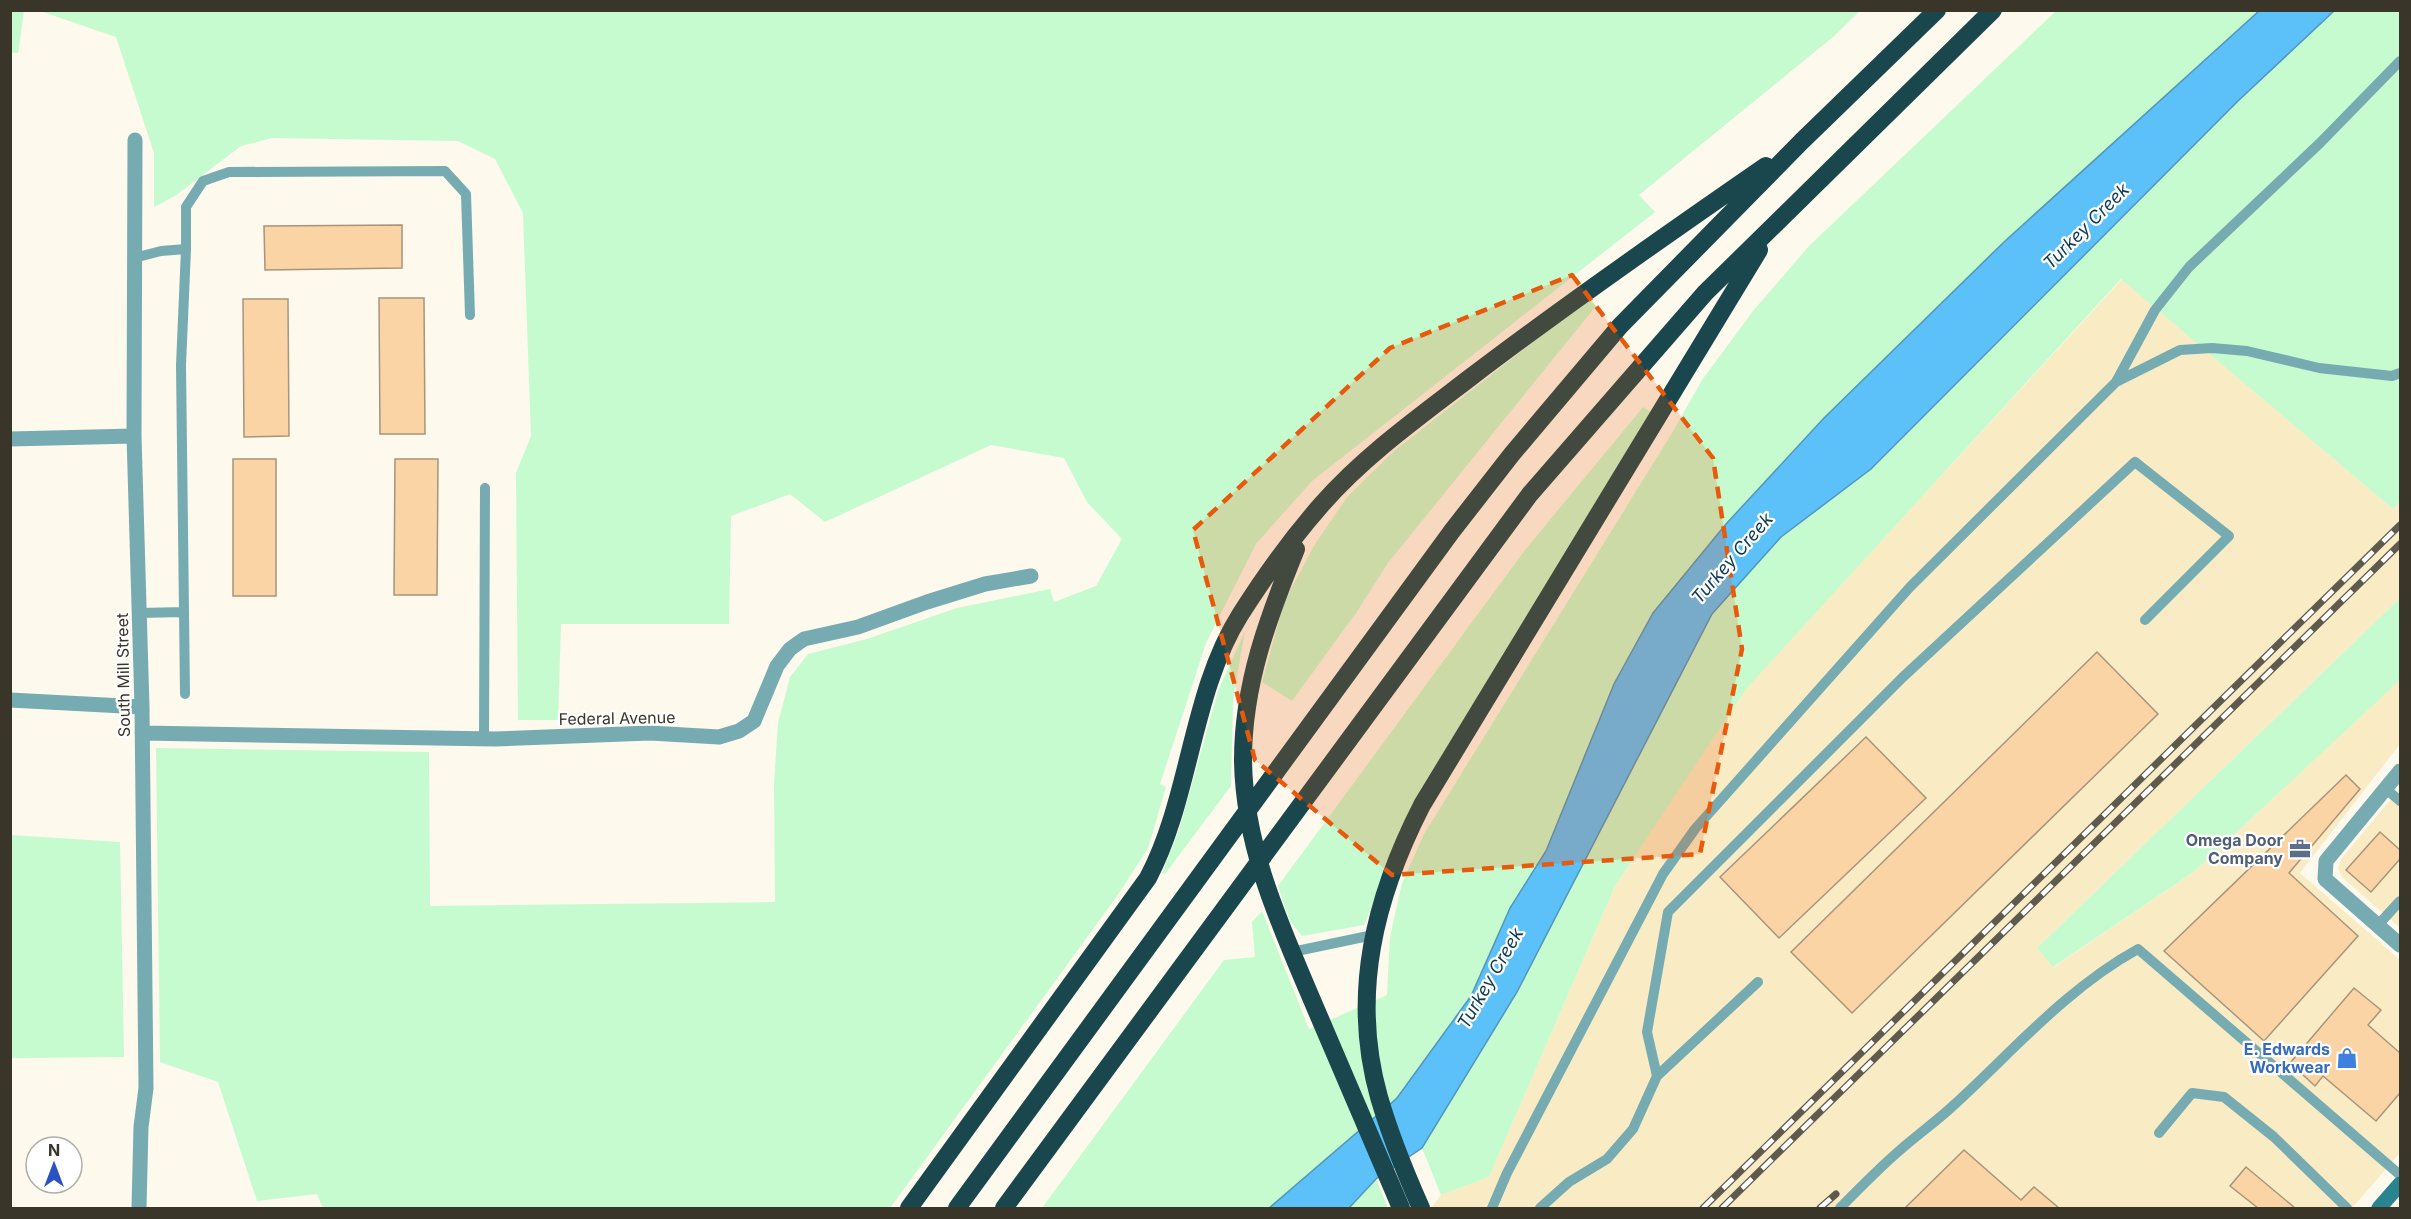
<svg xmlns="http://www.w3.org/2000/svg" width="2411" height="1219" font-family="Inter,sans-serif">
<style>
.built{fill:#f9ecc5}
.green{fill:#c5fbcf}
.water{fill:#5cc0f9;stroke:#5296bb;stroke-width:1.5}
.building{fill:#fad4a5;stroke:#a8947b;stroke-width:1.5}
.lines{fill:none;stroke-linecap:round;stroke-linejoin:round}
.service{stroke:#77abb2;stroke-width:10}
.minor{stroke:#77abb2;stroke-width:15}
.secondary{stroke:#29848f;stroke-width:15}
.motorway{stroke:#1a474d;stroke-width:18}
.rail-casing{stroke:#5f5a4e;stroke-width:7}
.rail{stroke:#fff;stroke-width:4.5;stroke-dasharray:14;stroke-linecap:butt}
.marked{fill:#e8590c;fill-opacity:0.2;stroke:#e8590c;stroke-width:4.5;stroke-dasharray:12 8;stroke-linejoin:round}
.labels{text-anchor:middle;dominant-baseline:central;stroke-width:4.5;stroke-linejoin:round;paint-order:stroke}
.street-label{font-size:16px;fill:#3a3529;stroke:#fff}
.service-label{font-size:16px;font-weight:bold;fill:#4e5e75;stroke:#fff;text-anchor:end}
.shop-label{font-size:16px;font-weight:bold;fill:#366cbe;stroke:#fff;text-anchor:end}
.water-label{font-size:18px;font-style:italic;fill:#0f3b52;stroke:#fff}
</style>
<rect width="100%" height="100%" fill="#fdf9ed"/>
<path class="built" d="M2122 279 2393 509 2400 501V598L2037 948 2054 967 2195 871 2400 679V744L2300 873 2400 960V1153L2352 1208H1431L1441 1195 1489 1177 1615 886 1746 688Z
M2400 788V928L2342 877 2338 869 2341 859Z"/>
<path class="green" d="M11 10 24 11 18 53 11 52Z
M40 11H1860L1833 37 1639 195 1655 212 1312 481 1256 544 1206 643 1160 784 1166 787 1148 848 1117 896 890 1208H323L317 1194 257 1201 218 1082 160 1062 156 748 429 752 430 906 775 902 774 784 778 723 790 677 808 654 867 639 957 608 1050 589 1054 602 1096 586 1122 539 1087 502 1064 458 991 445 825 522 790 494 731 516 729 624H561L558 720H518L516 473 531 436 523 213 495 159 458 141 272 138 241 146 175 196 154 207V153L116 37Z
M2056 11H2259L2004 242 1824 418 1726 524 1653 613 1614 684 1546 851 1510 908 1471 996 1397 1098 1269 1208H1042L1224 960 1255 957 1252 922 1262 911 1309 1029 1387 995 1390 937 1402 883 1424 834 1672 433 1702 380 1753 311 1809 246Z
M2334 11H2400V501L2393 509 2121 279 1746 689 1615 886 1489 1177 1441 1195 1422 1148 1517 992 1711 614 1781 537 1871 469 2238 101Z
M1588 299 1596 306 1388 563 1356 613 1292 701 1262 682 1284 602 1315 544 1348 496 1394 451Z
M1643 407 1651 412 1415 801 1364 925 1302 936 1290 921 1278 886 1525 550Z
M2400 598V680L2195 871 2053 967 2037 948Z
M1245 631 1233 699 1231 786 1165 874 1162 873 1179 830 1218 691Z
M11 835 120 842 124 1057 11 1058Z
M1376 1179 1388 1208H1349Z"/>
<path class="water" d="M2259 11H2334L2238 101 1871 469 1781 537 1712 614 1517 992 1422 1148 1376 1179 1349 1208H1269L1397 1098 1471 996 1510 908 1546 851 1614 684 1653 613 1726 524 1824 418 2004 242Z"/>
<path class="building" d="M402 225V268L265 270 264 226Z
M379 298H424L425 434H380Z
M243 299H288L289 436 244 437Z
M233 459H276V596H233Z
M395 459H438L437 595H394Z
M2097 652 2158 714 1852 1013 1791 952Z
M1866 737 1926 798 1779 938 1720 877Z
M2346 775 2360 789 2289 873 2358 936 2264 1041 2164 951Z
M2380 832 2400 850V859L2371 892 2346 870Z
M2354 988 2381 1010 2368 1025 2400 1053V1093L2376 1121 2323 1076 2315 1086 2290 1063Z
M1964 1150 2021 1200 2034 1187 2059 1208H1905Z
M2246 1167 2295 1208H2258L2230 1186Z"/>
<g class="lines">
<path class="service" d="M186 249V207L203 181 229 172 445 171 466 194 470 315
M134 258 161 251 186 249 181 365 185 694
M2116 382 2155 310 2189 267 2320 143 2400 61
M139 613 184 612
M484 738 485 488
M2386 789 2400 801
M2378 925 2400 901
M1292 952 1373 935
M1657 1076 1647 1032 1668 912 1903 677 2135 462 2229 536 2145 620
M2159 1133 2192 1093 2224 1097 2274 1137 2347 1208
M1492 1208 1507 1173 1663 874 1695 829 1910 587 2116 382 2180 350 2212 348 2247 351 2319 368 2392 376 2400 373
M1540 1208 1569 1182 1607 1159 1633 1129 1657 1076 1758 982
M1840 1208C1859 1189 1878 1169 1899 1151 1917 1135 1937 1121 1955 1104 2015 1049 2066 989 2138 949L2400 1175"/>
<path class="minor" d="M135 140 134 436 142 707 146 1088 141 1127 139 1208
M10 439 134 436
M10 700 142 707
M142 733 495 739 650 733 719 737 739 731 754 721 777 666 790 649 804 639 858 627 927 602 985 584 1031 576
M2400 771 2326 861 2325 879 2400 945"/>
<path class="secondary" d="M2379 1208 2400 1184"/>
<path class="motorway" d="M1296 549C1268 618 1243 684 1243 760 1244 848 1281 927 1315 1007 1344 1074 1372 1141 1401 1208
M909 1208 1148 878C1191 796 1191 693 1240 615 1264 577 1292 538 1322 504 1364 456 1420 416 1471 377 1567 304 1666 235 1766 166
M957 1208 1452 531 1512 454 1620 326 1802 141 1937 10
M1004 1208 1530 494 1705 293 1993 10
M1421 1208C1405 1172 1390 1135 1379 1097 1350 994 1375 897 1422 805L1759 250"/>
<defs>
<path id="rail" d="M1703 1208 2400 525
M1722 1208 2400 544
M1820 1208 1836 1194"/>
</defs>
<use href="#rail" class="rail-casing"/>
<use href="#rail" class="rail"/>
</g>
<path class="marked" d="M1572 275 1713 458 1742 649 1700 854 1392 875 1255 760 1193 530 1390 348Z"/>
<defs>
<symbol id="office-bare" viewBox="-9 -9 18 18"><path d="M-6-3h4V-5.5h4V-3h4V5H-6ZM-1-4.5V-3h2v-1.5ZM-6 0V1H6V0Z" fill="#5c6f8a" stroke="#fff" stroke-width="2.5" paint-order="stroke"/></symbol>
<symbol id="shop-bare" viewBox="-9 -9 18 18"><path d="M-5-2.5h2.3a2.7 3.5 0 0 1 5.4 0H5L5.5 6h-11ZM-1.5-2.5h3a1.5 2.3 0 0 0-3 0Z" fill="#3f7fe0" stroke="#fff" stroke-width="2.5" paint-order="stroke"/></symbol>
</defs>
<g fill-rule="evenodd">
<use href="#office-bare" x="2285" y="834" width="30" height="30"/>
<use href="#shop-bare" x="2332" y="1043" width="30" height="30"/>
</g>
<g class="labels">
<g class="street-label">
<text transform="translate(123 675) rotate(-91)">South Mill Street</text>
<text transform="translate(617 718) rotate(-1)">Federal Avenue</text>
</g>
<g class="service-label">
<text x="2283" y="840">Omega Door<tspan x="2283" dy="18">Company</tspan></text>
</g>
<g class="shop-label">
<text x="2330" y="1049">E. Edwards<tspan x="2330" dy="18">Workwear</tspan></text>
</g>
<g class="water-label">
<text transform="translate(2086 226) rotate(-45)">Turkey Creek</text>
<text transform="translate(1732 558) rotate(-49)">Turkey Creek</text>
<text transform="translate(1490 978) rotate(-60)">Turkey Creek</text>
</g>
</g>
<rect width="2411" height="1219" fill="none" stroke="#3a3529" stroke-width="24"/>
<g transform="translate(54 1165)"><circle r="28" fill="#ffffff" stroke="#b0aea9" stroke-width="1.5"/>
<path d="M0-4.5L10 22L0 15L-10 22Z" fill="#2a53c1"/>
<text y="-9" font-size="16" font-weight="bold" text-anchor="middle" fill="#3a3529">N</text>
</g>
</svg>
